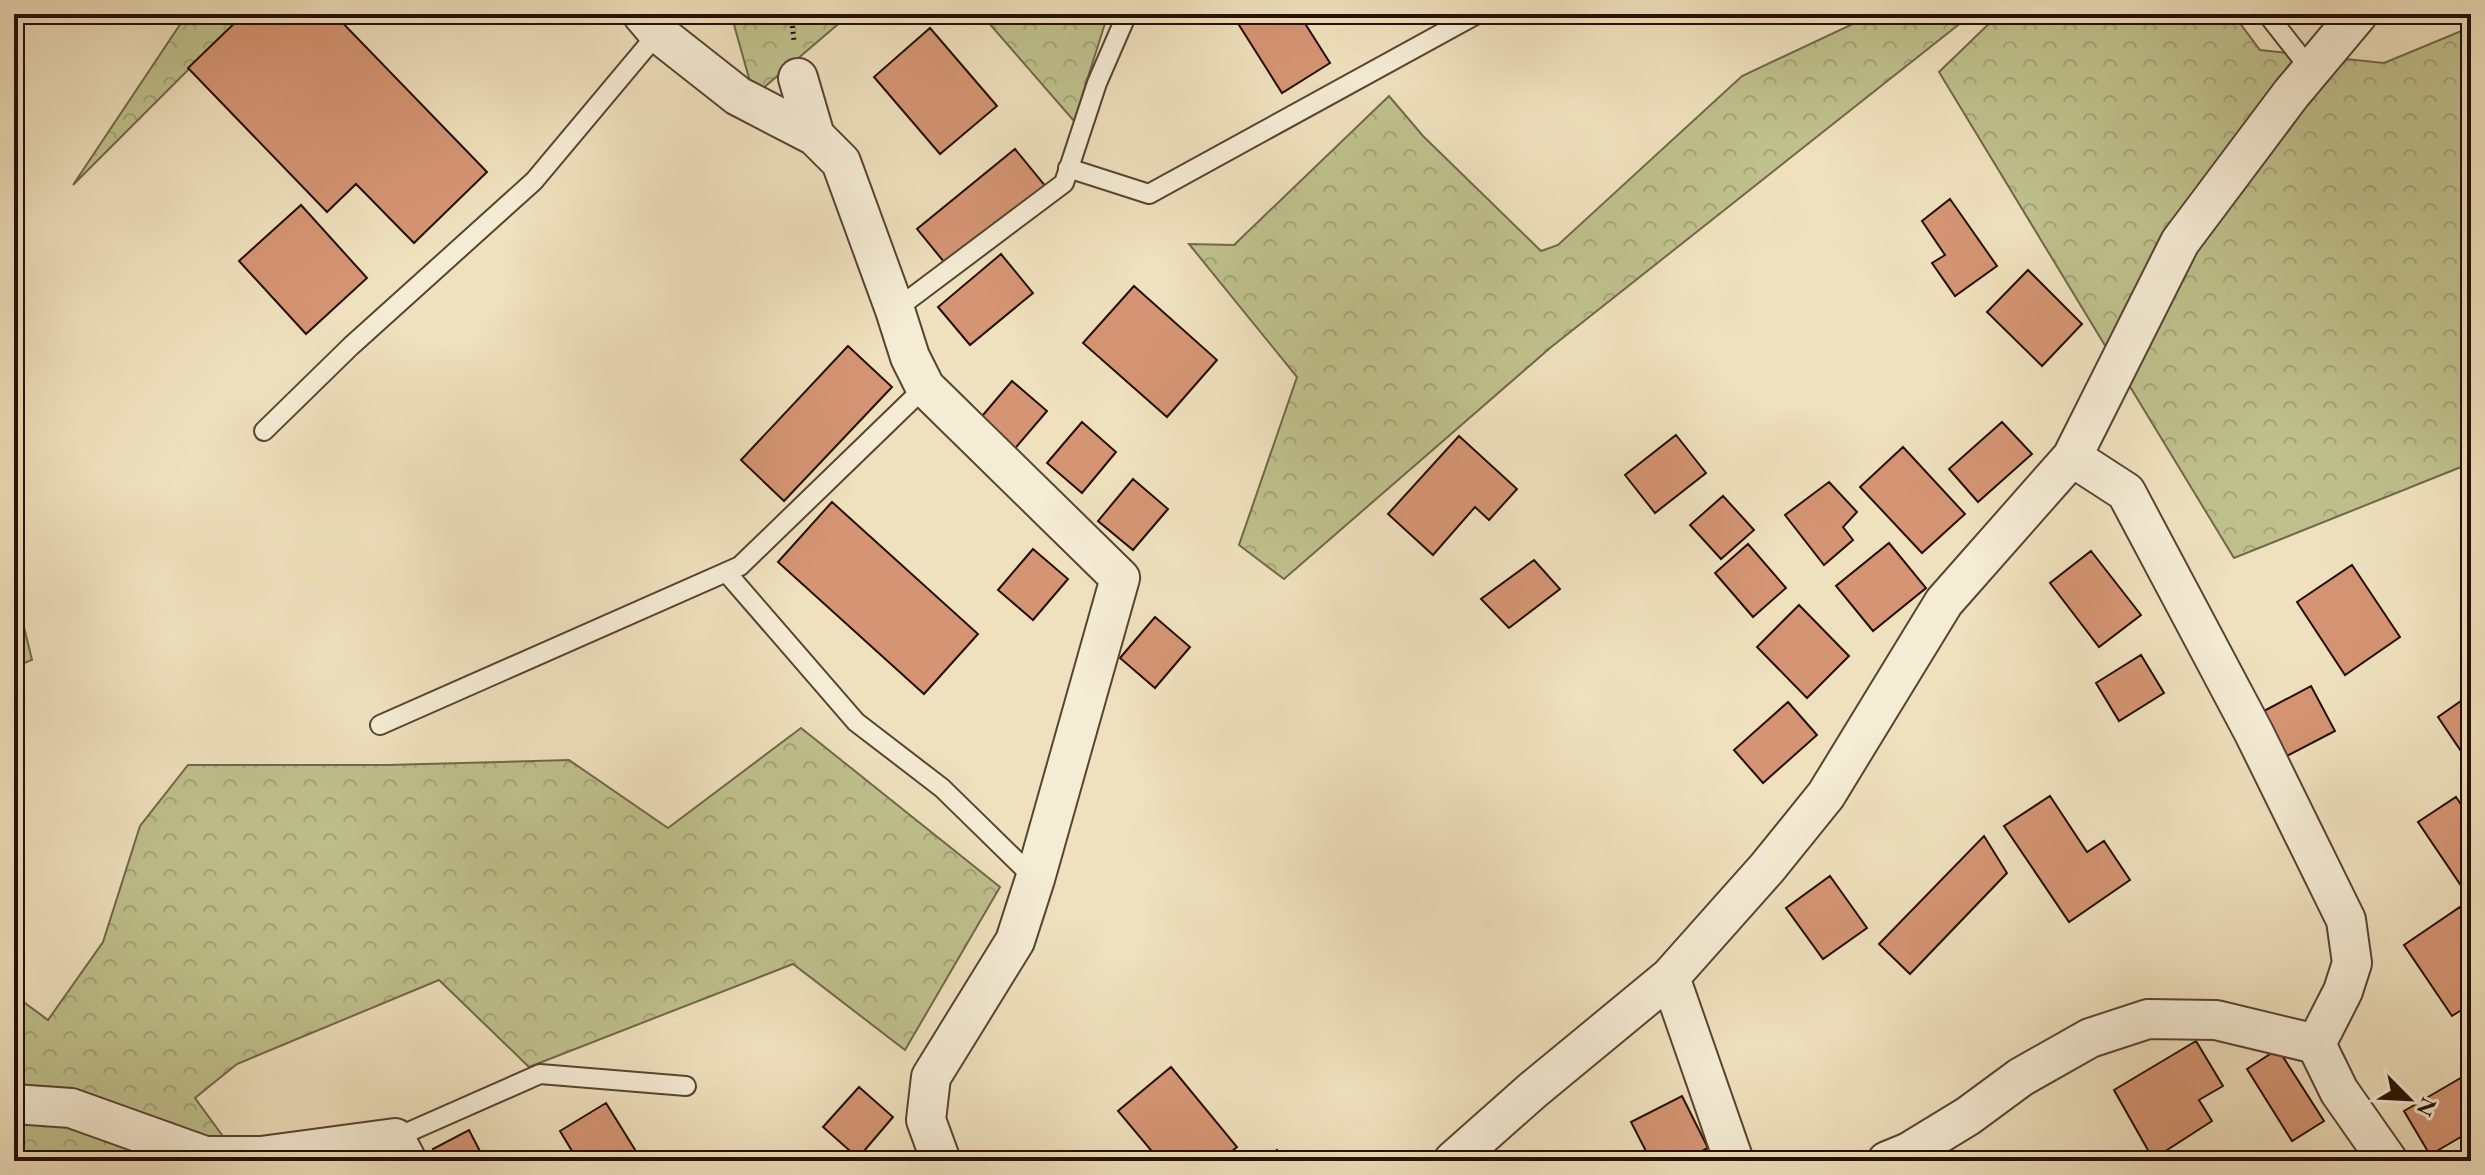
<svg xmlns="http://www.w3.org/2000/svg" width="2485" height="1175" font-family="'EB Garamond',serif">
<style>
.forest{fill:url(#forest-crowns);stroke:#726848;stroke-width:2}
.building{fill:#d59574;stroke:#260f04;stroke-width:2}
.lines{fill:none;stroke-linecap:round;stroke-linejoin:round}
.service-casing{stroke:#584432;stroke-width:22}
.minor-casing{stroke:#584432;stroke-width:42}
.path{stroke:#260f04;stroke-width:5;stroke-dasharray:2 4;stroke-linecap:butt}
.service{stroke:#f5ecd5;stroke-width:18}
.minor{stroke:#f5ecd5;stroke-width:38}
</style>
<defs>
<pattern id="forest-crowns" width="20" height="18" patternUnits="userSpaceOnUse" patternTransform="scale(2)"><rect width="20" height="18" fill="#bfc18d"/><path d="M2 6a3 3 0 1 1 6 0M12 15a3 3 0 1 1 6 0" fill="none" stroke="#a4a578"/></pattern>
</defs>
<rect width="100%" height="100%" fill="#efe1be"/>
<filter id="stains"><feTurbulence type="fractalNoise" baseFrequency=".0025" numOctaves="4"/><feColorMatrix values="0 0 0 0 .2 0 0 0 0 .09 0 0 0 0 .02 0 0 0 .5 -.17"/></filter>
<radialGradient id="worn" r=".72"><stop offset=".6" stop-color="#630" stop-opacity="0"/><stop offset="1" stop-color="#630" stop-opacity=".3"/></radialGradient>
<path class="forest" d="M187 14H244L73 185Z
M731 14H850L754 96Z
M976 14H1108L1074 121 981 14Z
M1874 14H1972L1550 348 1284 579 1239 545 1297 377 1189 244 1234 245 1389 96 1423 136 1541 251 1558 245 1742 76Z
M1999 14H2233L2260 50 2384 63 2471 27V463L2234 558 1939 72Z
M14 586 32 660 14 667Z
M801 728 1000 887 905 1050 793 964 529 1067 439 980 237 1064 195 1098 241 1161H14V995L48 1020 103 942 140 826 188 765H388L569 760 668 828Z"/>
<path class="building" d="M244 14H334L487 172 414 243 356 184 327 212 188 68Z
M1232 14H1299L1330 63 1282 93Z
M1375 14H1391L1380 22Z
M930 28 997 106 940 154 874 77Z
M1015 149 1047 188 949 268 917 229Z
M1950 199 1997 266 1955 296 1932 263 1945 255 1922 221Z
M301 205 367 278 306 334 239 261Z
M1001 254 1033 293 970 345 938 307Z
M2028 270 2082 324 2042 366 1987 312Z
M1134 286 1217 360 1167 417 1083 343Z
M848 346 892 387 784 501 741 460Z
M1012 381 1047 411 1012 452 977 422Z
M1082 422 1116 452 1082 493 1047 463Z
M2002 422 2032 454 1978 502 1949 469Z
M1676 435 1706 473 1655 513 1625 475Z
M1459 436 1517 489 1489 520 1475 507 1433 555 1388 514Z
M1903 447 1965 514 1922 553 1860 487Z
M1133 479 1168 509 1133 550 1098 521Z
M1829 482 1857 512 1843 527 1853 540 1824 565 1785 515Z
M1723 496 1754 530 1721 559 1690 525Z
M832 502 978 634 924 694 778 562Z
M1889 543 1926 588 1873 631 1836 586Z
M1748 544 1786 588 1753 617 1715 573Z
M1033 549 1068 579 1033 620 998 590Z
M2091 551 2141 615 2099 647 2050 583Z
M1534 560 1560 589 1509 628 1481 599Z
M2352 565 2400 637 2345 675 2297 602Z
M1799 605 1849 656 1807 698 1757 647Z
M1155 617 1190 647 1155 688 1120 658Z
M2141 655 2164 693 2119 721 2096 683Z
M2311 686 2335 731 2287 756 2264 711Z
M2471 694V766L2438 717Z
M1788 702 1817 735 1763 783 1734 750Z
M2050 796 2087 852 2104 841 2130 880 2069 922 2004 826Z
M2456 797 2471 819V889L2466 893 2418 822Z
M1984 836 2007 873 1910 974 1879 944Z
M1830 876 1867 928 1823 959 1786 908Z
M2460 907 2471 924V1004L2452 1016 2404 945Z
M2196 1041 2223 1086 2199 1100 2212 1121 2153 1159 2114 1090Z
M2278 1049 2324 1121 2292 1141 2247 1069Z
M1171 1067 1237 1147 1220 1161H1160L1118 1111Z
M2464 1076 2471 1088V1131L2430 1155 2404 1111Z
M859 1087 893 1117 858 1158 823 1127Z
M1682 1096 1708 1148 1682 1161H1651L1631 1122Z
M606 1103 642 1161H578L560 1131Z
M469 1130 485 1161H439L433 1149Z
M1277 1150 1287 1161H1264Z"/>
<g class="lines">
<defs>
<path id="service" d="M2267 14 2311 70
M1068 168 1149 194 1477 14
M895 310 1064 183 1097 83 1127 14
M264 431 351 346 534 181 658 33
M726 572 856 722 942 788 1035 879
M380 725 740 566 925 387
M395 1138 540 1074 686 1086"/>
<path id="minor" d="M642 14 658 33 738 96 815 136
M798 78 815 136 841 162 895 310 910 357 925 387 1120 578 1035 879 1015 941 931 1077 926 1120 941 1161
M2072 457 2126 492 2254 733 2346 920 2352 963 2343 991 2316 1044 2339 1091 2388 1161
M1670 977 1734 1161
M14 1104 71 1108 205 1156H261L395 1138 407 1161
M1453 1161 1533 1090 1670 977 1767 868 1826 795 1944 602 2072 457 2180 242 2291 94 2358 14
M1887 1161 1909 1152 1968 1116 2021 1077 2090 1038 2148 1019 2216 1020 2316 1044"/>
</defs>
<use href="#service" class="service-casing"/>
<use href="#minor" class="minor-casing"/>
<path class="path" d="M791 14 794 41"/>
<use href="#service" class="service"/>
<use href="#minor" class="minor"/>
</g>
<rect width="2485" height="1175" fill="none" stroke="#efe1be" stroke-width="48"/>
<rect x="16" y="16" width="2453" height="1143" fill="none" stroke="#260f04" stroke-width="4"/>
<rect x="24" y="24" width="2437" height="1127" fill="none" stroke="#260f04" stroke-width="2"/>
<g transform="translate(2409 1099) rotate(114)" stroke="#f5ecd5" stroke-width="6" paint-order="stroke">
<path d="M0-6L14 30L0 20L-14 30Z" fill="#260f04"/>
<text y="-12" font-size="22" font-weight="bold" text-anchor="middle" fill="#260f04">N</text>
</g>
<rect width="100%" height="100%" filter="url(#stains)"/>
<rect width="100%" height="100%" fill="url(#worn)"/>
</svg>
